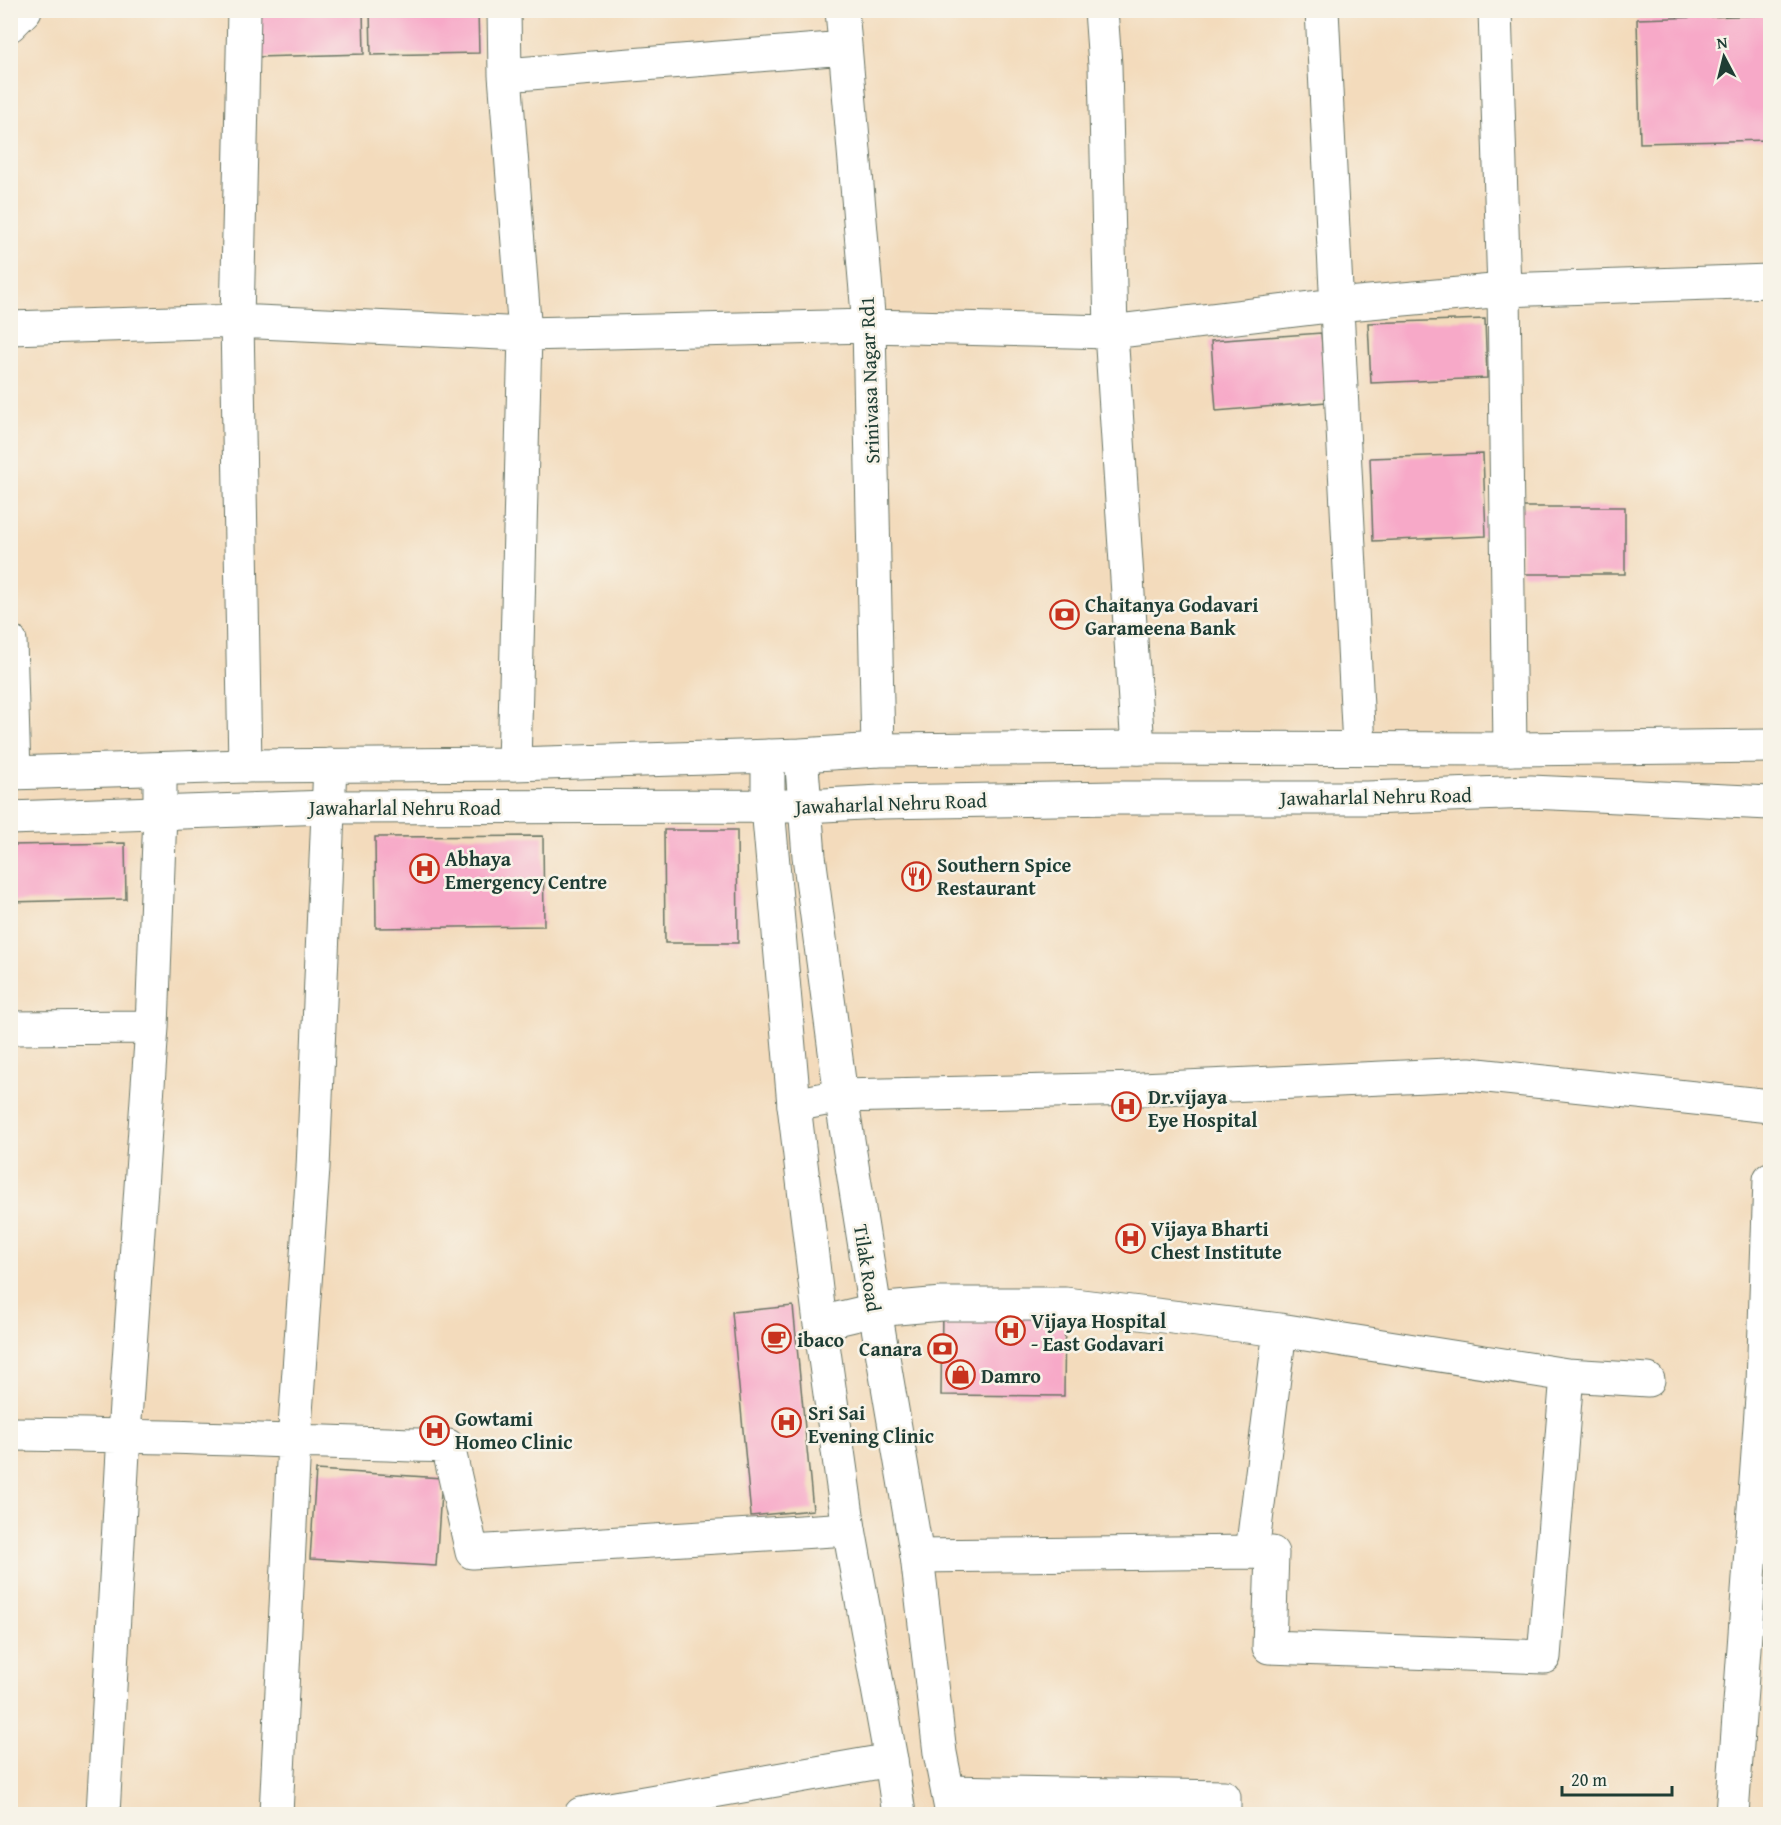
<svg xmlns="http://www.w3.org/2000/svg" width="1781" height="1825" font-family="'Gentium Book Plus',serif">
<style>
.building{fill:#f7a9c8}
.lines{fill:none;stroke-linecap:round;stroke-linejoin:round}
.street-casing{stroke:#697464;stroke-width:35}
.secondary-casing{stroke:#697464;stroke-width:35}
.street{stroke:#fff;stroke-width:33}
.secondary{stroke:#fff;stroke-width:33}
.labels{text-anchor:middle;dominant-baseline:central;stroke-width:5;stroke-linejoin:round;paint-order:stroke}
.street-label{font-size:20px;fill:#1f3d34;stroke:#f7f3e8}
.poi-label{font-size:20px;font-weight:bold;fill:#1f3d34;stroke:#f7f3e8;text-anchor:start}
</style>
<rect width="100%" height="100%" fill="#f7f3e8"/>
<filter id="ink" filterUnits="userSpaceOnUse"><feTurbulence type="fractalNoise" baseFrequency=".0167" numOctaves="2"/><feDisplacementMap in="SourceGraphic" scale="12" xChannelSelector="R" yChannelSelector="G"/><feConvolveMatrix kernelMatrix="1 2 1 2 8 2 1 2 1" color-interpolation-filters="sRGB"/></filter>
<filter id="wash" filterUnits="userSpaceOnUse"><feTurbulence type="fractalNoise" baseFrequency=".008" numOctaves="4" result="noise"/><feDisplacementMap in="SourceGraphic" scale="24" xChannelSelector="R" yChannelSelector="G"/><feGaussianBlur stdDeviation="1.35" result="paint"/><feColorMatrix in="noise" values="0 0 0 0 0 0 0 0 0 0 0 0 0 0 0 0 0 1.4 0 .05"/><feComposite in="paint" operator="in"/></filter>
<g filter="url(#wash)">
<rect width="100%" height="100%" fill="#f3dbbc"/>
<g id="blocks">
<path class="building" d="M256 10H363L364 54 257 57Z
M370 10H478L479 53 371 55Z
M1770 15V140L1640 143 1637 19Z
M1485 319 1487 378 1371 383 1368 323Z
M1321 333 1326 402 1216 411 1211 341Z
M1483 454 1486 536 1373 541 1370 458Z
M1521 507H1625V574H1522Z
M664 830H737L738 943H665Z
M543 836 544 926 376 928 375 837Z
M125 843 126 899 10 902V845Z
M942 1305 1065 1306 1064 1396 941 1395Z
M793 1306 813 1510 751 1516 732 1312Z
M316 1470 442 1478 436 1566 310 1559Z"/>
</g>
</g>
<g filter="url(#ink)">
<use href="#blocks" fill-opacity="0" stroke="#697464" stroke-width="1.5"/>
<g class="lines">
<defs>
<path id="street" d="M244 10 237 321 245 766
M504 10 505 75 525 334 514 764
M842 10 869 326 878 750
M1101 10 1105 65 1111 332 1138 748
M1322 10 1359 747
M1495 10 1504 290 1510 749
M505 75 845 48
M10 328 237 321 525 334 869 326 1111 332 1336 305 1504 290 1770 281
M10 641 14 773
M10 1028 152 1027
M794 1105 841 1096 1141 1089 1469 1074 1770 1106
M820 1323 875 1310 942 1304H1065L1280 1330 1567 1375 1648 1380
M10 1434C157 1435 302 1442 448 1446L472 1552 849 1529
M1252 1552 1272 1553 1269 1647 1544 1657 1567 1375
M917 1556 1252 1552 1280 1330
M948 1792 1224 1797V1814
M103 1814 124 1434 152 1027 160 813V770
M276 1814 294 1442 313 1168 330 765
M581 1814 891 1760
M1732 1814 1763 1384 1770 1179"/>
<path id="secondary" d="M10 25 25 10
M801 755 809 856 841 1096 875 1310 917 1556 940 1753 952 1814
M768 756V807L794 1105 820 1323 849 1529 891 1760 899 1814
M10 773 245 766 514 764 801 755 878 750 1138 748 1510 749 1770 746
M10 818 328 807 805 806 881 802 1117 798H1367L1531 792 1770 803"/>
</defs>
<use href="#street" class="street-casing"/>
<use href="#secondary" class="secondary-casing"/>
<use href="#street" class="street"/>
<use href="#secondary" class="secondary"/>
</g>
</g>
<defs>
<symbol id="bank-ring" viewBox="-11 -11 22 22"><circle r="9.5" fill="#f7f3e8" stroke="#c8321e" stroke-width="1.5"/><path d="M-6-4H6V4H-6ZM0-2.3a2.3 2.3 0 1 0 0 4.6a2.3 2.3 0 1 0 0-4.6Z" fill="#c8321e"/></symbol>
<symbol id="hospital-ring" viewBox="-11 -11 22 22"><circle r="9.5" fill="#f7f3e8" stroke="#c8321e" stroke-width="1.5"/><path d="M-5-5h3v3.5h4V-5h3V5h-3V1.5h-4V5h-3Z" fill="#c8321e"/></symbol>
<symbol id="restaurant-ring" viewBox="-11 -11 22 22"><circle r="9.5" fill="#f7f3e8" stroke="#c8321e" stroke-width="1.5"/><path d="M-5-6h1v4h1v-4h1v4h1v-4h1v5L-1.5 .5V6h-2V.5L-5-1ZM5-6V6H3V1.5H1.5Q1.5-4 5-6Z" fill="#c8321e"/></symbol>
<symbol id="cafe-ring" viewBox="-11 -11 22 22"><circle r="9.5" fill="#f7f3e8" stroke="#c8321e" stroke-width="1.5"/><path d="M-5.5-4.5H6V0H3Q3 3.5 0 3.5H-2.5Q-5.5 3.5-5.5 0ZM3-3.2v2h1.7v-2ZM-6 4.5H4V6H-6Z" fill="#c8321e"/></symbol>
<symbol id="shop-ring" viewBox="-11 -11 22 22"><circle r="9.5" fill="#f7f3e8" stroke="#c8321e" stroke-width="1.5"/><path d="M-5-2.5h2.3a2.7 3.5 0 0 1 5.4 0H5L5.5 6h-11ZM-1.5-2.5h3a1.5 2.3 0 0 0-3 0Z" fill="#c8321e"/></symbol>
</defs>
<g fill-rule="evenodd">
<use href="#bank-ring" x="1048" y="598" width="33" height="33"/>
<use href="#hospital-ring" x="408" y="852" width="33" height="33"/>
<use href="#restaurant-ring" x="900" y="860" width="33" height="33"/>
<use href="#hospital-ring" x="1110" y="1090" width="33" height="33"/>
<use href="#hospital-ring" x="1114" y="1222" width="33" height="33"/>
<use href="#hospital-ring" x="994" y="1314" width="33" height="33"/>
<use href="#cafe-ring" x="760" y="1322" width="33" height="33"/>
<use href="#bank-ring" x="926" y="1332" width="33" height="33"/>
<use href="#shop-ring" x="944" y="1358" width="33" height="33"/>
<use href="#hospital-ring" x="770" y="1406" width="33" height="33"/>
<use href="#hospital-ring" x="418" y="1414" width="33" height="33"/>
</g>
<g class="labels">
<g class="street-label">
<text transform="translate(869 380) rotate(-92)">Srinivasa Nagar Rd1</text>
<text transform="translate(1376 796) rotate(-1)">Jawaharlal Nehru Road</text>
<text transform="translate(891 803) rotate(-2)">Jawaharlal Nehru Road</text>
<text x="405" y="807">Jawaharlal Nehru Road</text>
<text transform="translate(868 1268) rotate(81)">Tilak Road</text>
</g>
<g class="poi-label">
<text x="1085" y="604">Chaitanya Godavari<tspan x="1085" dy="23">Garameena Bank</tspan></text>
<text x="445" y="858">Abhaya<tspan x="445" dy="23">Emergency Centre</tspan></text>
<text x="937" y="864">Southern Spice<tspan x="937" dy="23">Restaurant</tspan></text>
<text x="1148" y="1096">Dr.vijaya<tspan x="1148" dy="23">Eye Hospital</tspan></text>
<text x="1151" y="1228">Vijaya Bharti<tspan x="1151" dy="23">Chest Institute</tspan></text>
<text x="1031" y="1320">Vijaya Hospital<tspan x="1031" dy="23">- East Godavari</tspan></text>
<text x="797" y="1339">ibaco</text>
<text x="922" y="1348" text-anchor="end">Canara</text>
<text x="981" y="1375">Damro</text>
<text x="808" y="1412">Sri Sai<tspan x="808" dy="23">Evening Clinic</tspan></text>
<text x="455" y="1418">Gowtami<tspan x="455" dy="23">Homeo Clinic</tspan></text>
</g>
</g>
<rect width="1781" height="1825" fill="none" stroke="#f7f3e8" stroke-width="36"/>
<g transform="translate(1724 57) rotate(353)" stroke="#f7f3e8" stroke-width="4.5" paint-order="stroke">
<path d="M0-4.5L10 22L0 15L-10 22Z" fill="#1f3d34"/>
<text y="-9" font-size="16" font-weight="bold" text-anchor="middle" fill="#1f3d34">N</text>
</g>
<path d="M1562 1786v9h110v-9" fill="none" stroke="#1f3d34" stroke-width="3"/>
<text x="1571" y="1786" font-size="18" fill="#1f3d34" stroke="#f7f3e8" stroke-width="4.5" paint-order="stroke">20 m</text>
</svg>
